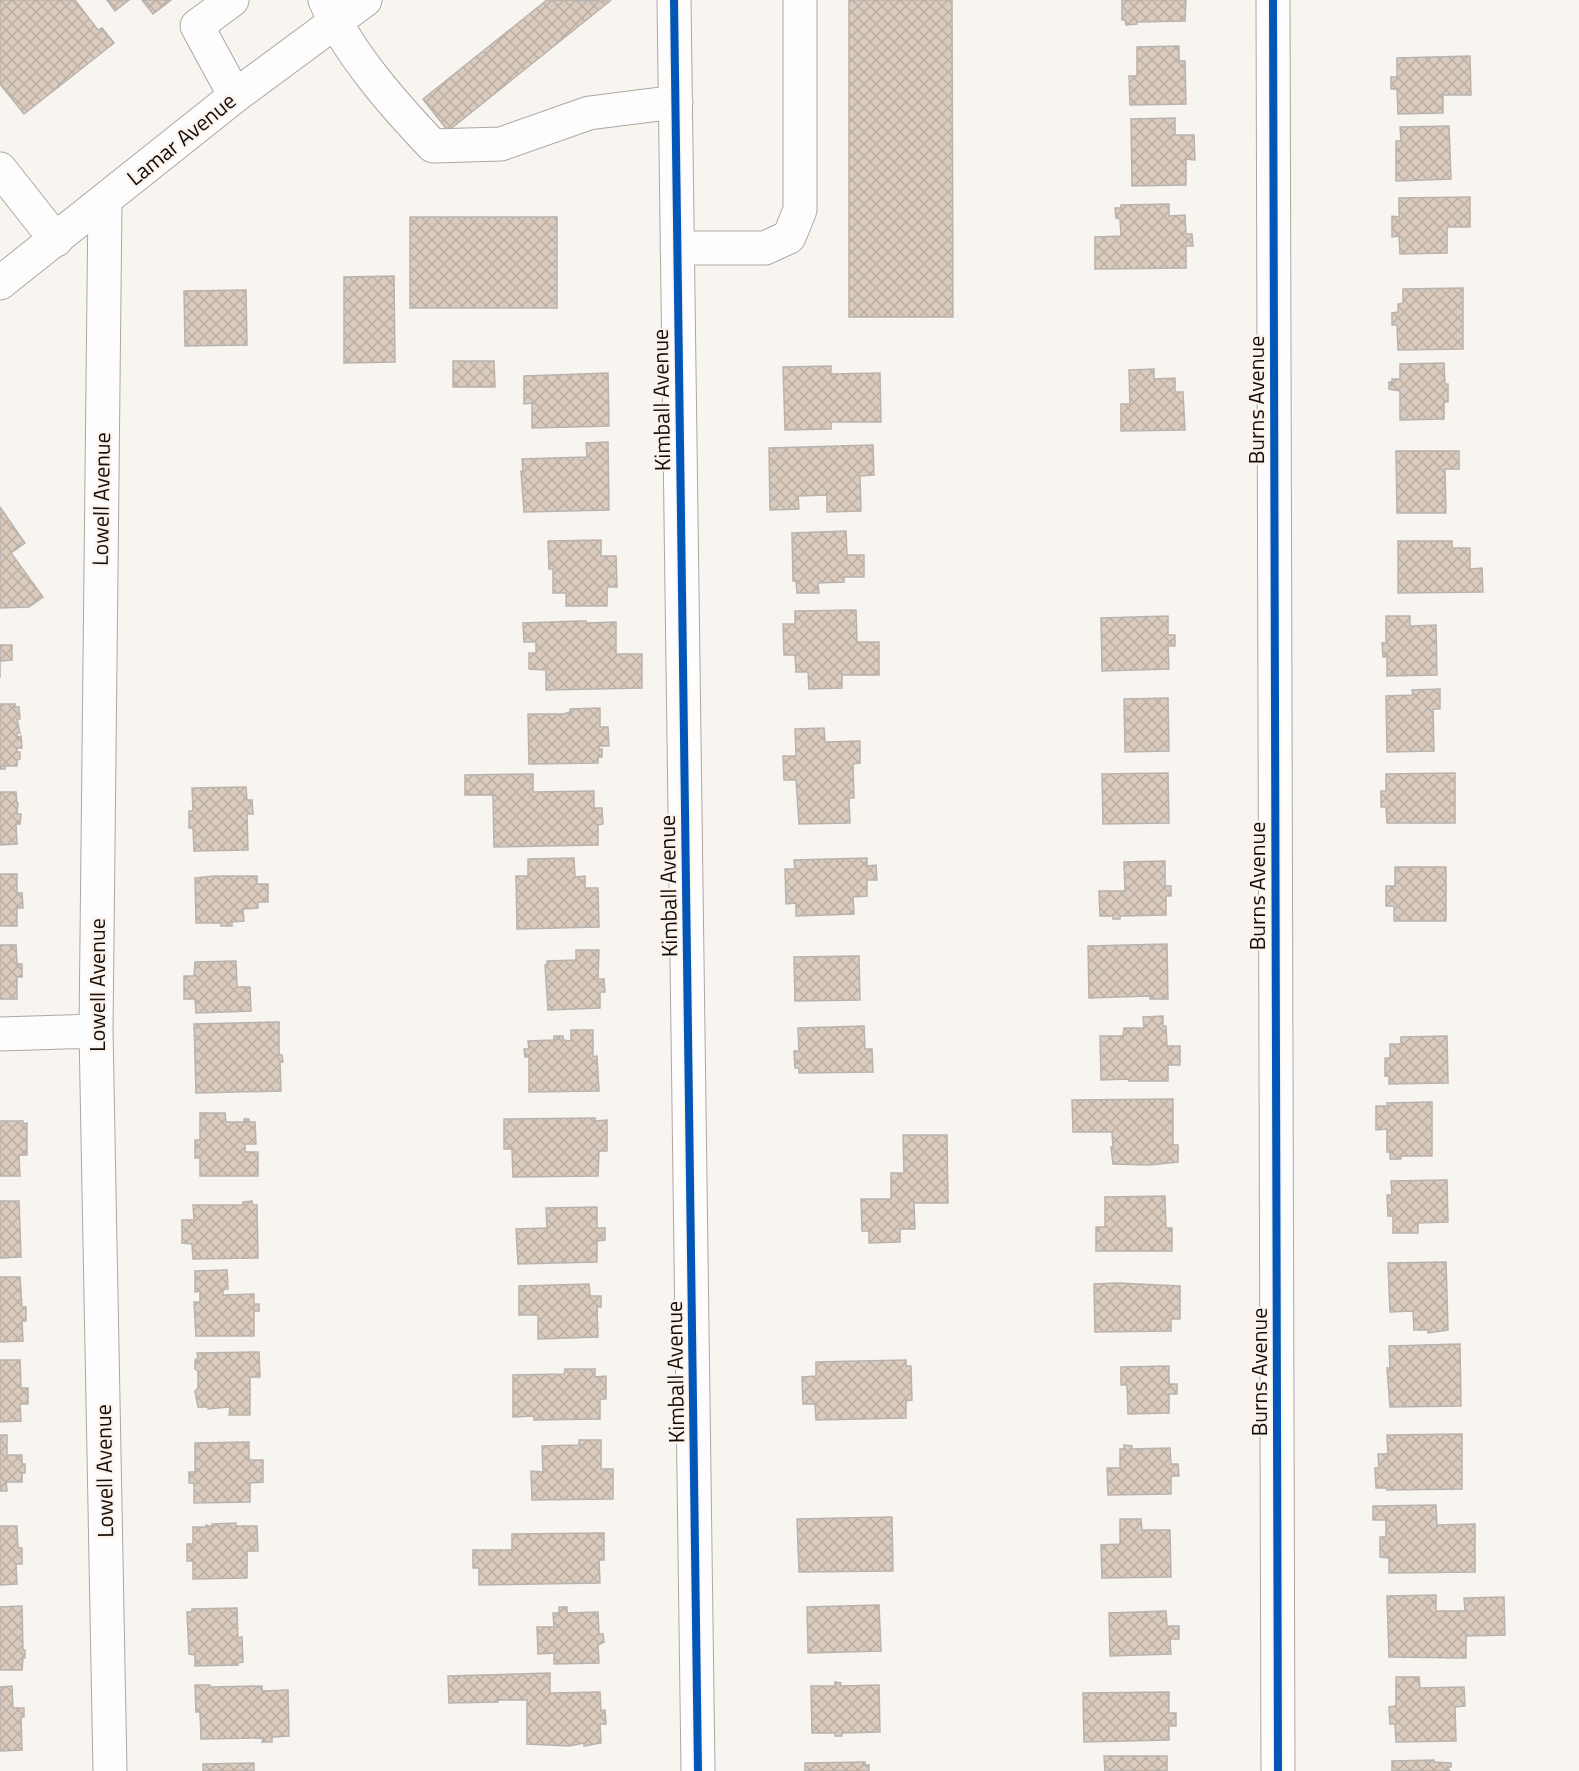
<svg xmlns="http://www.w3.org/2000/svg" width="1579" height="1771" font-family="'Titillium Web',sans-serif">
<style>
.building{fill:url(#building-cross-hatch);stroke:#b9b3af;stroke-width:1.5}
.lines{fill:none;stroke-linecap:round;stroke-linejoin:round}
.minor-casing{stroke:#ada7a3;stroke-width:35}
.major-casing{stroke:#ada7a3;stroke-width:35}
.minor{stroke:#fefdfd;stroke-width:33}
.major{stroke:#fefdfd;stroke-width:33}
.cycleway-casing{stroke:#fcf3ed;stroke-width:11}
.cycleway{stroke:#0057b8;stroke-width:8}
.labels{text-anchor:middle;dominant-baseline:central;stroke-width:4.5;stroke-linejoin:round;paint-order:stroke}
.street-label{font-size:22px;fill:#150e09;stroke:#fcf3ed}
</style>
<defs>
<pattern id="building-cross-hatch" width="8" height="8" patternUnits="userSpaceOnUse" patternTransform="scale(1.5)"><rect width="8" height="8" fill="#dbcbbe"/><path d="M0 0l8 8M0 8l8-8" fill="none" stroke="#bbada2"/></pattern>
</defs>
<rect width="100%" height="100%" fill="#f8f4f0"/>
<path class="building" d="M0 0H75L98 30 102 28 114 43 24 114 0 84Z
M107 0H129L115 11Z
M142 0H171L153 14Z
M547 0 610 1 448 131 423 99Z
M849 0H952L953 317H849Z
M1122 0H1186L1185 21 1137 22V24L1126 25 1125 20H1122Z
M1179 46V61H1185L1186 104 1130 105 1129 76H1137V47Z
M1470 56 1471 95H1443V113L1398 114 1397 89H1391V77H1397V58Z
M1175 118V135H1194L1195 160 1186 159V185L1132 186 1131 119Z
M1449 126 1451 179 1396 181V141H1401L1400 127Z
M1470 197V227H1447V253L1400 254 1399 236 1392 237V216L1399 217V198Z
M1169 204V216L1185 215 1186 234H1192L1193 246H1186V268L1095 269V237L1121 236 1120 219 1116 218 1115 208H1121V205Z
M410 217H557V308H410Z
M394 276 395 362 344 363V277Z
M1463 288V349L1398 350 1397 325H1392V313L1398 312V304L1403 303V289Z
M246 290 247 345 185 346 184 291Z
M453 361H494L495 387H453Z
M1444 363 1445 384H1448V402H1444V419L1400 420V391L1389 389V382H1392V379H1400V364Z
M831 366V374L880 373 881 422H831V429L785 430 783 367Z
M1154 369V379L1175 378V392H1183L1185 430 1121 431V404H1130L1129 370Z
M608 373 609 426 532 428V403L524 404V376Z
M608 442 609 510 524 512 521 471H523L522 459 587 457 586 443Z
M873 445 874 475 860 476 861 511 827 512V495L798 496 799 509 770 510 769 448Z
M1396 451H1459V469H1445L1446 513H1397Z
M0 507 25 543 11 553 43 597 29 607 0 608Z
M846 531 847 555H864V577H844V582L818 583 819 593H797L796 581H793L792 533Z
M601 540V556H616L617 587H607V606H566V593H553V569H549L548 541Z
M1398 541H1452V548H1470V569L1482 568 1483 592 1398 593Z
M856 610 857 642H879V675H842V688L809 689 808 672H796L795 655H784L783 624H795V611Z
M1168 616V635H1175V646H1168L1169 669 1102 671 1101 618Z
M1386 616H1410V626L1436 625 1437 675 1387 676V657H1383L1382 643H1386Z
M582 621H586V623L616 622V654H642V688L546 690V670L529 669V653H536V642H524L523 623Z
M0 645H12V660L0 661V678Z
M1440 689V709H1433L1434 751 1387 752 1386 696 1413 695 1412 690Z
M1168 698 1169 751 1125 752 1124 699Z
M0 704H15V707H19L20 719H17L20 733H17V737L21 736 22 748H17V752H20V759L17 760V766H5V769H0Z
M600 708V727H608L609 746H599V750L602 749V757H598V763L529 764 528 714H563L570 712V709Z
M824 728 825 742 860 741V763L853 764 854 798H849L850 823 799 824 796 780H784L783 756H796L795 729Z
M1168 773 1169 823 1103 824 1102 774Z
M1455 773V823H1387L1386 807H1381V791H1386V774Z
M533 774V792L594 791V808H602L603 824 598 825V845L494 847 493 795H465V775Z
M246 787 247 800H252L253 814H247L248 850 194 851 193 828H189V811H193L192 788Z
M0 792H16L17 803H18L17 814H21L20 824H16L17 844 0 845Z
M574 858 575 877 585 876V888H598L599 927 517 929 516 876H528V859Z
M867 858V866L876 865 877 880H867V896L853 897 854 914 796 916V903L786 904 785 869H795L794 860Z
M1165 861V886H1171V896H1166V915L1120 916V919H1113V916H1100L1099 891H1125L1124 862Z
M1395 867H1446V921H1394V906H1386V886H1395Z
M0 874H17V893H22L23 908H17V926H0Z
M214 876H257V884H268V902H258V908L243 909 244 921 232 922V926H221V923H196L195 878Z
M1167 944 1168 999H1150V996L1089 998 1088 946Z
M0 945H16L17 964H22V977H17V999H0Z
M576 950H599L598 979H604L605 992H600V1008L548 1010 545 965H547V961L576 960Z
M859 956 860 1000 795 1001 794 957Z
M236 961 237 987H250L251 1011 196 1013 195 999H184V976H194L195 962Z
M1163 1016V1026H1166L1167 1046H1180V1065H1168V1081H1129V1079L1101 1080 1100 1036H1123L1124 1028H1144L1143 1017Z
M279 1022V1055H282L283 1062H280L281 1091 196 1093 194 1024Z
M864 1026 865 1049H872L873 1072 799 1073V1068H795L794 1051H799L798 1028Z
M571 1030H593V1057L597 1056 599 1091 529 1092V1057H525L524 1049H529L528 1041 554 1040V1036H563V1040L571 1041Z
M1447 1036 1448 1083 1389 1084V1076H1385V1058H1390V1044H1401V1037Z
M1173 1099V1145H1178V1162L1149 1165 1113 1164 1111 1147H1113L1112 1132H1073L1072 1100Z
M1432 1102V1156H1401V1159H1390V1152H1387V1129L1376 1130V1106H1388L1387 1103Z
M200 1113H225L226 1122H244V1119H249V1122H255L256 1144H245V1152H258V1176H200V1158H195V1140H200Z
M595 1118V1121L607 1120V1151H599L598 1176 513 1177 512 1149H504V1119Z
M0 1121H23V1124L27 1123V1155H19L20 1176H0Z
M903 1135H947L948 1203H914L915 1229H900V1242L869 1243V1231H862L861 1199H891V1173H904Z
M1447 1180 1448 1222 1418 1223V1233H1393V1216H1388L1387 1195H1392L1391 1181Z
M1165 1196 1166 1228H1172V1251H1096V1227H1105V1197Z
M0 1201H19L21 1257 0 1258Z
M252 1201 253 1205H257L258 1258 193 1259 192 1244 182 1243V1220H194L193 1205H243V1202Z
M597 1207V1228H605V1240L597 1241V1262L518 1264 516 1229 547 1228 546 1208Z
M1446 1262 1448 1330 1428 1333V1330H1414L1413 1311 1390 1312 1388 1263Z
M227 1270 228 1289 223 1290V1295L254 1294V1304H259V1311H254V1336H196L194 1302H200V1291L195 1292V1271Z
M0 1277H20L22 1307H26V1321H22L23 1341 0 1342Z
M1118 1283 1180 1286V1319H1171V1331L1095 1332 1094 1284Z
M589 1284 590 1296H601V1307H597L598 1337 538 1339V1315H519V1286Z
M1460 1344 1461 1406 1390 1407 1387 1368H1390L1389 1346Z
M259 1352 260 1377H250V1415H229L230 1407 208 1409V1407H198L195 1391 198 1388V1371L195 1369V1360L198 1358 197 1353Z
M0 1360H20L21 1388H28V1404H20L21 1421 0 1422Z
M906 1360V1366H911L912 1400 906 1401V1418L816 1420 815 1404H803L802 1377 816 1376V1362Z
M1169 1366V1384H1177V1394H1169V1413L1128 1414 1127 1385H1121V1367Z
M565 1369H595V1377L606 1376V1399H600V1419L534 1420V1416L513 1417V1375L564 1374Z
M1462 1434V1489L1387 1490V1488H1376L1375 1468H1379L1378 1454H1388L1387 1435Z
M0 1435H7V1455H22V1464H25V1473H22V1482H6L7 1491H0Z
M579 1440H601V1469H613V1499L532 1500 531 1471 543 1472 542 1446 579 1445Z
M249 1442V1460H263V1482L250 1483V1502L194 1503V1483H189V1472H195V1443Z
M1124 1445 1132 1446V1449L1170 1448 1171 1464H1178L1179 1476H1171V1494L1108 1495 1107 1468H1120V1449H1124Z
M1436 1505 1437 1525 1475 1524V1572L1389 1573V1558L1380 1557V1537H1386V1520H1373V1506Z
M892 1517 893 1571 799 1572 797 1519Z
M1120 1519H1141L1142 1530H1170L1171 1577 1102 1578 1101 1545 1120 1544Z
M236 1523V1526H257L258 1551H247V1578L193 1579V1561H187V1544H193V1527H206V1525L212 1527V1524Z
M0 1526H17L18 1548H22V1564H16L17 1584 0 1585Z
M604 1533V1560H599L600 1583 479 1585V1568H473V1550H512V1534Z
M1436 1595V1611H1465L1464 1598 1504 1597 1505 1635 1466 1636V1658L1389 1657 1387 1596Z
M879 1605 881 1651 808 1653 807 1607Z
M22 1606 23 1650H25V1658H23L22 1670H0V1607Z
M559 1607H567V1613L598 1612 599 1634H603L604 1642 598 1645 599 1663 554 1664V1653L538 1654 537 1627H554L553 1613H559Z
M237 1608 238 1638 242 1637 243 1662 237 1663 238 1665 195 1666V1655L189 1654 187 1612H192V1609Z
M1166 1611 1167 1626H1179V1639H1170L1171 1654 1110 1656 1109 1613Z
M550 1673V1693L600 1692 601 1711 605 1710 606 1724H600L601 1743 584 1746V1743L570 1746 527 1744V1700H498V1702L449 1703 448 1676Z
M1396 1677H1419L1420 1688 1464 1687 1465 1706 1455 1707 1456 1741 1396 1742 1395 1724H1390L1389 1707 1396 1706Z
M835 1682 841 1683 840 1686 879 1685 880 1732 842 1733V1736H835V1733H812L811 1686H835Z
M195 1685H210V1687L262 1686V1691L288 1690 289 1736 272 1737V1742H262L263 1738 201 1739 200 1712H196Z
M12 1686 13 1708H24V1717H21L22 1750 0 1751V1687Z
M1169 1692V1713H1176V1726H1169V1740L1084 1742 1083 1693Z
M1104 1756H1167V1771H1105Z
M1434 1760V1762L1451 1763V1767H1447L1450 1771H1392V1761Z
M865 1762V1765H869V1771H805V1763Z
M254 1763V1771H203V1764Z"/>
<g class="lines">
<defs>
<path id="minor" d="M232 0 197 26 235 96
M325 0C347 52 394 105 433 146L501 144 589 113 676 102
M674 0 698 1771
M1273 0 1278 1771
M0 169 56 240
M105 200 96 1031 110 1771
M677 248H765L789 237 800 210V0
M0 1034 96 1031"/>
<path id="major" d="M0 283 235 96 365 0"/>
</defs>
<use href="#minor" class="minor-casing"/>
<use href="#major" class="major-casing"/>
<use href="#minor" class="minor"/>
<use href="#major" class="major"/>
<defs>
<path id="cycleway" d="M674 0 698 1771
M1273 0 1278 1771"/>
</defs>
<use href="#cycleway" class="cycleway-casing"/>
<use href="#cycleway" class="cycleway"/>
</g>
<g class="labels">
<g class="street-label">
<text transform="translate(181 139) rotate(-39)">Lamar Avenue</text>
<text transform="translate(661 400) rotate(-91)">Kimball Avenue</text>
<text transform="translate(1256 400) rotate(-90)">Burns Avenue</text>
<text transform="translate(101 499) rotate(-89)">Lowell Avenue</text>
<text transform="translate(668 886) rotate(-91)">Kimball Avenue</text>
<text transform="translate(1257 886) rotate(-90)">Burns Avenue</text>
<text transform="translate(97 985) rotate(-90)">Lowell Avenue</text>
<text transform="translate(675 1372) rotate(-91)">Kimball Avenue</text>
<text transform="translate(1259 1372) rotate(-90)">Burns Avenue</text>
<text transform="translate(104 1471) rotate(-91)">Lowell Avenue</text>
</g>
</g>
</svg>
